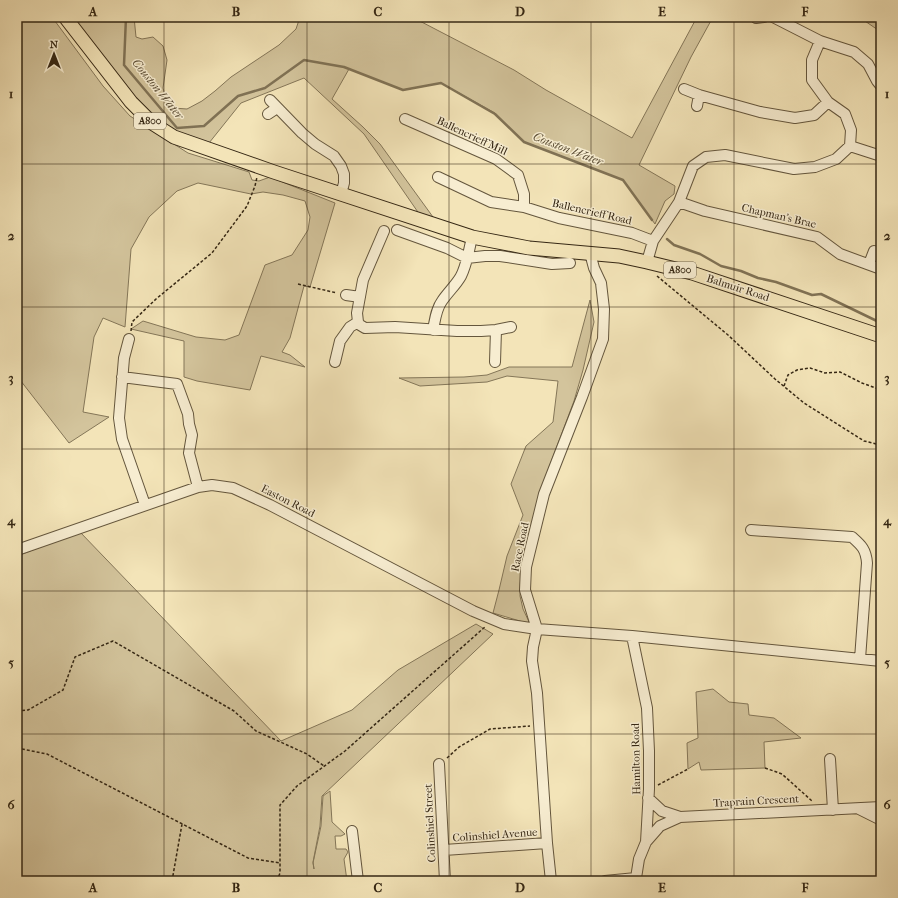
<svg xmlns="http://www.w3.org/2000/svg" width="898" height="898" font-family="'IM FELL French Canon',serif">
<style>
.green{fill:#d3c49c;stroke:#847658}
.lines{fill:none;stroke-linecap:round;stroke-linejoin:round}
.stream{stroke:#807255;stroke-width:2.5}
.minor-casing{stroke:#64563d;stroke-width:12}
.major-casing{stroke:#352714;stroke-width:15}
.path{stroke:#352714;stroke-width:1.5;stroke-dasharray:3 2;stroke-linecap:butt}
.minor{stroke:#f7edd1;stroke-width:10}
.major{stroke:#f3e4b8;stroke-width:13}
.grid{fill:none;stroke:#352714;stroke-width:1;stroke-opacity:0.55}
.labels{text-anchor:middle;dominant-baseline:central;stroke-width:3;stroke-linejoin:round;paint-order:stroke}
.shield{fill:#f7edd1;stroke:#6f624d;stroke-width:1}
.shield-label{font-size:10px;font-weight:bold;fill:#352714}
.street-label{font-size:11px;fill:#352714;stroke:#f7edd1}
.water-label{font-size:12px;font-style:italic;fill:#5a4c34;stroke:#f7edd1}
.neatline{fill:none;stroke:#352714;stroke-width:1.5}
.grid-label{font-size:13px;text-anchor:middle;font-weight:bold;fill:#352714}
</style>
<rect width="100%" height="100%" fill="#f3e4b8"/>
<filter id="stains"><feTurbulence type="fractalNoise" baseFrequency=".005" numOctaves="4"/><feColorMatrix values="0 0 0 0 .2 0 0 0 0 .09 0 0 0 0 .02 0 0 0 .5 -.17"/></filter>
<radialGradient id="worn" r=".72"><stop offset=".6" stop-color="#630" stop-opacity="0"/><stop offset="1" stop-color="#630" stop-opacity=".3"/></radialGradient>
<path class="green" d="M17 17H52L103 86 130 116 188 153 249 172 252 180 259 181 270 177 335 203 310 287 304 286 290 338 282 352 290 355 305 367 261 356 250 390 197 381 184 377V341L131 329 143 321 196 337 225 340 239 335 265 265 292 255 308 230 310 217 305 201 283 195 263 192 251 194 198 183 177 191 149 217 131 249 125 327 103 318 94 337 83 412 109 417 69 443 17 376Z
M73 17H134L136 37 142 39 153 37 163 46 167 60 163 88 167 103 173 108 187 109 202 101 215 91 231 77 279 45 296 29 300 17H412L514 70 546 90 632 138 697 17H713L691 57 639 165 675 186 674 194 665 201 655 224 623 180 524 142 495 113 441 83 403 90 349 69 332 99 363 127 380 144 433 217 422 218 364 134 304 78 241 103 209 143 186 137 154 119 137 103Z
M859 17H876L881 20V32Z
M590 300 594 322 583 370 574 401 548 470 521 563 520 596 523 609 530 624 493 613 499 590 507 556 523 515 511 484 526 446 553 422 558 381 507 376 487 382 420 386 399 378 464 377 487 375 509 367H572Z
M80 532 281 741 352 710 398 670 476 624 493 634 322 796 320 826 313 862 314 869 313 863 321 826 323 796 330 791 332 822 345 834 341 836H335L336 849H346L348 852 344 859 347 881H17V556Z
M713 689 729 702 748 704 749 715 774 718 801 738 764 742 765 768 701 770 699 762 688 769 687 743 698 738 696 692Z"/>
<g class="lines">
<path class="stream" d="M126 17 124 65 177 128 204 126 238 96 265 88 304 60 344 67 403 90 441 83 495 114 524 142 623 180 652 220
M667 239 674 245 700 254 721 266 741 271 758 278 776 282 812 295 821 294 881 323"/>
<defs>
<path id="minor" d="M773 17 820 41 854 52 868 64 877 81 881 86
M756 18 764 17
M684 89 699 95 697 106
M699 95 760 112 795 118 814 115 828 102
M270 100 302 133 315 144 334 156 341 166 344 174V183L341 194
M268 114 277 108
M405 119 496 159 518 175 524 194V207
M850 146 881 156
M438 177 491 202 524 207 559 218 632 233 653 241
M679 202 705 211 817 237 840 254 881 269
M397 230 447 248 467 258 485 256H500L552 264 570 263
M384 231 363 280 357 313 358 322 360 325 365 328 395 327 457 331H481L496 330 511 327
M647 262 653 241 679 202 693 166 706 157 725 155 794 169 815 167 836 159 850 146 851 130 845 114 828 102 812 80V60L820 41
M869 264 874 251
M346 295 360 297
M433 330C435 320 436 309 442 301 448 292 456 285 461 276 467 264 469 250 472 237
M129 339 124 358 119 418 122 439 145 505
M335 362 340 341 350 327 358 322
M495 362 496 330
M122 377 177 384 188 414 189 424 192 435 189 453 198 487
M751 530 852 537C861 545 866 549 867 563L860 659
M17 550 198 487 212 485 233 488 270 505 473 611 504 624 537 629 632 636 881 661
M632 636 647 708 649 751V789L646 842 639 859 636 878 637 881
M830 759 833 810
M439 764 445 881
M648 798 662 811 680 817 881 807
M859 809 881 820
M352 831 358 881
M646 842 660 826 680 817
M444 850 547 843
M551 881 547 843 537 693 532 661 533 647 537 629 525 590 526 567 544 494 582 397 603 339 604 309 601 283 594 268 590 253
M605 881 636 878"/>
<path id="major" d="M65 17 131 102 152 123 174 137 274 172 472 237 529 248 619 256 647 262 692 273 881 336"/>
</defs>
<use href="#minor" class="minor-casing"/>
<use href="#major" class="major-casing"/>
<path class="path" d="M657 276 728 335 775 379 804 403 864 441 881 445
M298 284 337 293
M131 331 132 322 156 299 212 253 247 206 255 186 257 177
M784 386 788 375 797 370 810 368 825 373 840 372 862 383 881 390
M17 711 28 710 63 690 75 657 113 641 234 711 256 731 307 754 324 766
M17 748 47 754 248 858 280 863
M447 758 459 747 490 729 530 726
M765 768 782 774 812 801
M658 785 688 769
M172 881 182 824
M277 881 280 873V805L297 786 345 751 486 626"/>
<use href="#minor" class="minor"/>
<use href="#major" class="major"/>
</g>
<path class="grid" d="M164 17V881M307 17V881M449 17V881M591 17V881M734 17V881M17 164H881M17 307H881M17 449H881M17 591H881M17 734H881"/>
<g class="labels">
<g class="shield">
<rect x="134" y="113" width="32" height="16" rx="3"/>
<rect x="664" y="262" width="32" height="16" rx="3"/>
</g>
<g class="shield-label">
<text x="150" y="121">A800</text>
<text x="680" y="270">A800</text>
</g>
<g class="street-label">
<text transform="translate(472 136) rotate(25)">Ballencrieff Mill</text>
<text transform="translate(592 212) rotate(13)">Ballencrieff Road</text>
<text transform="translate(779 216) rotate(13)">Chapman's Brae</text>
<text transform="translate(738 288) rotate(18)">Balmuir Road</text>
<text transform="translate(288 501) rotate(27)">Easton Road</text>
<text transform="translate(520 547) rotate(-78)">Race Road</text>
<text transform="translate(636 759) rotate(-91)">Hamilton Road</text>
<text transform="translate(756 801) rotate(-3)">Traprain Crescent</text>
<text transform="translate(430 823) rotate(-93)">Colinshiel Street</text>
<text transform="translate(495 835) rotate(-4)">Colinshiel Avenue</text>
</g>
<g class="water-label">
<text transform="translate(158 89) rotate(51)">Couston Water</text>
<text transform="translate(568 149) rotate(21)">Couston Water</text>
</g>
</g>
<rect width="898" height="898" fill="none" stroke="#f3e4b8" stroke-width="44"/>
<g transform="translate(54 54)" stroke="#f7edd1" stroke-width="3" paint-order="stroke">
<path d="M0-3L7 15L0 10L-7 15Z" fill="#352714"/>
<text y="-6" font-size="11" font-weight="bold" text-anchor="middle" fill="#352714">N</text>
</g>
<rect x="22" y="22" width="854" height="854" class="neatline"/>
<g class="grid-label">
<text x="93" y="16">A</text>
<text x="236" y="16">B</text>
<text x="378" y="16">C</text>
<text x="520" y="16">D</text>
<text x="662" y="16">E</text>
<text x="805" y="16">F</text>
<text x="11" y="98">1</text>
<text x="887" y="98">1</text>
<text x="11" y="240">2</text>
<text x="887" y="240">2</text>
<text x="11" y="382">3</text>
<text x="887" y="382">3</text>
<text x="11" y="525">4</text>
<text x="887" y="525">4</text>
<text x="11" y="667">5</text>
<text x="887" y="667">5</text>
<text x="11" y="809">6</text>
<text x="887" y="809">6</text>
<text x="93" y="892">A</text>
<text x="236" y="892">B</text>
<text x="378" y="892">C</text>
<text x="520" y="892">D</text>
<text x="662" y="892">E</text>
<text x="805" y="892">F</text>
</g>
<rect width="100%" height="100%" filter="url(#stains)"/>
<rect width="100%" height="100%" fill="url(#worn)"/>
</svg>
